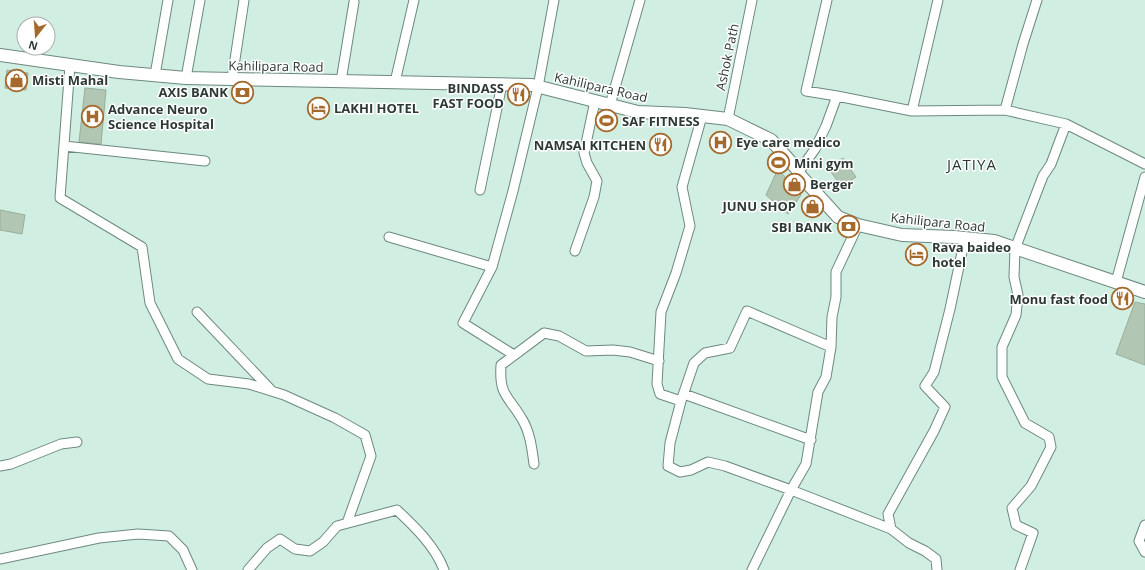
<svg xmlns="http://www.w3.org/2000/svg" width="1145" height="570" font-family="'Open Sans',sans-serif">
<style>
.building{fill:#b2c7b3;stroke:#98ad9a}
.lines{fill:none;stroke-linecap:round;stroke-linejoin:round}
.minor-casing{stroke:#6d897e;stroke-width:11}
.secondary-casing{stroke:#6d897e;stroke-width:14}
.minor{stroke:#fff;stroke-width:9}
.secondary{stroke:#fff;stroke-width:12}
.labels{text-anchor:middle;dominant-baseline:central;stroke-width:3;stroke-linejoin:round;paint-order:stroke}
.street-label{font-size:13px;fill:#2d3934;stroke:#fff}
.poi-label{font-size:13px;font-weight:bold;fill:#2d3934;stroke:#fff;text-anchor:start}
.quarter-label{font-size:15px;letter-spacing:1px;fill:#2d3934;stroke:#fff}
</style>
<rect width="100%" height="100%" fill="#d0eee1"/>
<path class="building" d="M7 70 28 73 26 90 5 88Z
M85 88 106 90 101 144 79 142Z
M843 158 856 177 842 187 828 168Z
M778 169 801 195 788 214 766 195Z
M0 210 25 215 22 234 0 230Z
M1135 302 1145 304V365L1116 354Z"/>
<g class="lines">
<defs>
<path id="minor" d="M70 65 60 198 142 247 150 303 178 359 208 379 249 384 284 395 335 418 365 435 371 456 347 523
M155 75 168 0
M186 78 200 0
M232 79 244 0
M341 81 354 2
M395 82 414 0
M837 96 912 111 938 0
M610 105 640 0
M1005 110 1023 44 1037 0
M912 111 1005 110 1066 124 1145 164
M702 116 682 187 690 226 676 273 661 312 657 384 660 394 681 401 670 443 668 466 680 472 691 470 708 462 725 466 791 490 806 464 818 392 826 377 831 347 832 317 836 297V272L858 225
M728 119 752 0
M64 146 205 161
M798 173 815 149 826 126 837 96 806 91 827 0
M480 190 502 84
M389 237 492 267 463 323 514 355
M575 251 594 197 597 181 587 163 584 153 595 101
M492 267 513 191 538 87 554 0
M1116 282 1145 177
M197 312 272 391
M684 394 811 440
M681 401 694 363 705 353 730 348 747 311 831 347
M534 464C532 449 530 432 522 419 508 395 499 396 501 365L544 333 559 336 586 351 613 350 630 352 659 361
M0 466 11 464 61 444 77 442
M1145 525 1139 541 1145 552
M0 559 99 538 138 534 169 536 183 550 192 570
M248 570 267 548 280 539 295 549 310 551 323 542 337 526 397 510C415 527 435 546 444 570
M752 570 791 490 891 529
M937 570 936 559 925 551 909 543 891 529 888 514 934 431 945 407 925 386 934 372 950 309 965 238
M1020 570 1033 533 1016 525 1012 508 1031 486 1051 447 1049 437 1025 423 1002 377V347L1016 315 1018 295 1014 277 1015 249 1043 176 1051 164 1066 124"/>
<path id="secondary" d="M0 55 119 72 186 78 532 85 638 112 685 114 728 119 771 140 797 169 798 173 838 217 858 225 902 235 954 237 994 241 1145 292"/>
</defs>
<use href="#minor" class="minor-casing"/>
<use href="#secondary" class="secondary-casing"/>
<use href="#minor" class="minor"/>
<use href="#secondary" class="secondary"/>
</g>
<defs>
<symbol id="shop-ring" viewBox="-11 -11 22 22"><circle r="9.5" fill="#fff" stroke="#a5692c" stroke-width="1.5"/><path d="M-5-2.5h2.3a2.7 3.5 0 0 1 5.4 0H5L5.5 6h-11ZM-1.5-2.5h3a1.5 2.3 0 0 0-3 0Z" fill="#a5692c"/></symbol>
<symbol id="bank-ring" viewBox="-11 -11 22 22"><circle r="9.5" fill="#fff" stroke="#a5692c" stroke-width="1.5"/><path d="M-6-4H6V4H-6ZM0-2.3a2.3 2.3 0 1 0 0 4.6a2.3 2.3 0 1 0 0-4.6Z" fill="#a5692c"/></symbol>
<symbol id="restaurant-ring" viewBox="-11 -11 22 22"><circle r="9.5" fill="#fff" stroke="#a5692c" stroke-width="1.5"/><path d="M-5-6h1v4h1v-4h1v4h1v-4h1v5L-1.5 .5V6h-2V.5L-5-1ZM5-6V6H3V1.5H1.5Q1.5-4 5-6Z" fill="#a5692c"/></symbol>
<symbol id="hotel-ring" viewBox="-11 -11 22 22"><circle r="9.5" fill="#fff" stroke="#a5692c" stroke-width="1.5"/><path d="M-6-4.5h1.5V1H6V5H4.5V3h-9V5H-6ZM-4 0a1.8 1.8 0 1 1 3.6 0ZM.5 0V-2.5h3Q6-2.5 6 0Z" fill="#a5692c"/></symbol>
<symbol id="hospital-ring" viewBox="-11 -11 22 22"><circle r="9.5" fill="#fff" stroke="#a5692c" stroke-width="1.5"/><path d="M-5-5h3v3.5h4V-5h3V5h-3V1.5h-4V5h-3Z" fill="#a5692c"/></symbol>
<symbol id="stadium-ring" viewBox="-11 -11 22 22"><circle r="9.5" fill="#fff" stroke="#a5692c" stroke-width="1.5"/><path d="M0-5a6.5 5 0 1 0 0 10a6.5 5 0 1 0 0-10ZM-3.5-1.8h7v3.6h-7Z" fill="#a5692c"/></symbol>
</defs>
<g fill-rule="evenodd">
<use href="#shop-ring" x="4" y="68" width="25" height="25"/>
<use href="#bank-ring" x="230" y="80" width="25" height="25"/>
<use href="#restaurant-ring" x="506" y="82" width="25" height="25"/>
<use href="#hotel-ring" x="306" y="96" width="25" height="25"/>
<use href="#hospital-ring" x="80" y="104" width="25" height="25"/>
<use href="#stadium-ring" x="594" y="108" width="25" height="25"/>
<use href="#hospital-ring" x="708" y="130" width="25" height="25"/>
<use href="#restaurant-ring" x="648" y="132" width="25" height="25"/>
<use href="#stadium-ring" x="766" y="150" width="25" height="25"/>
<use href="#shop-ring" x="782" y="172" width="25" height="25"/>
<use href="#shop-ring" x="800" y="194" width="25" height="25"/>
<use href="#bank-ring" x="836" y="214" width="25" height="25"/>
<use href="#hotel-ring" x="904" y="242" width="25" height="25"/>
<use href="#restaurant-ring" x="1110" y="286" width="25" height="25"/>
</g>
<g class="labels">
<g class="street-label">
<text transform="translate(727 57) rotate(-78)">Ashok Path</text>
<text transform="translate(276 66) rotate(1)">Kahilipara Road</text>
<text transform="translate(601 87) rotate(13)">Kahilipara Road</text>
<text transform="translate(938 222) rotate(6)">Kahilipara Road</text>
</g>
<g class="poi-label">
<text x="32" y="80">Misti Mahal</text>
<text x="504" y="88" text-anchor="end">BINDASS<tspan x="504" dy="15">FAST FOOD</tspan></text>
<text x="228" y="92" text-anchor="end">AXIS BANK</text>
<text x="334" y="108">LAKHI HOTEL</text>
<text x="108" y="109">Advance Neuro<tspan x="108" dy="15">Science Hospital</tspan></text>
<text x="622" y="121">SAF FITNESS</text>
<text x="736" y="142">Eye care medico</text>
<text x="646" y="145" text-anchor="end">NAMSAI KITCHEN</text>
<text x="794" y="163">Mini gym</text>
<text x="810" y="184">Berger</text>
<text x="796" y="206" text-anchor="end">JUNU SHOP</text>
<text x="832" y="227" text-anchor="end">SBI BANK</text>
<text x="932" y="247">Rava baideo<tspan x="932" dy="15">hotel</tspan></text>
<text x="1108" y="299" text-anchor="end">Monu fast food</text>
</g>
<g class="quarter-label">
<text x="972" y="164">JATIYA</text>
</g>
</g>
<g transform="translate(36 36) rotate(197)"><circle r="19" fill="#ffffff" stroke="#abb0ae"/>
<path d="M0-3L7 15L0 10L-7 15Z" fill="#a5692c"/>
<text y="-6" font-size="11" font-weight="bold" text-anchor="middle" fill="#2d3934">N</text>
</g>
</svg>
